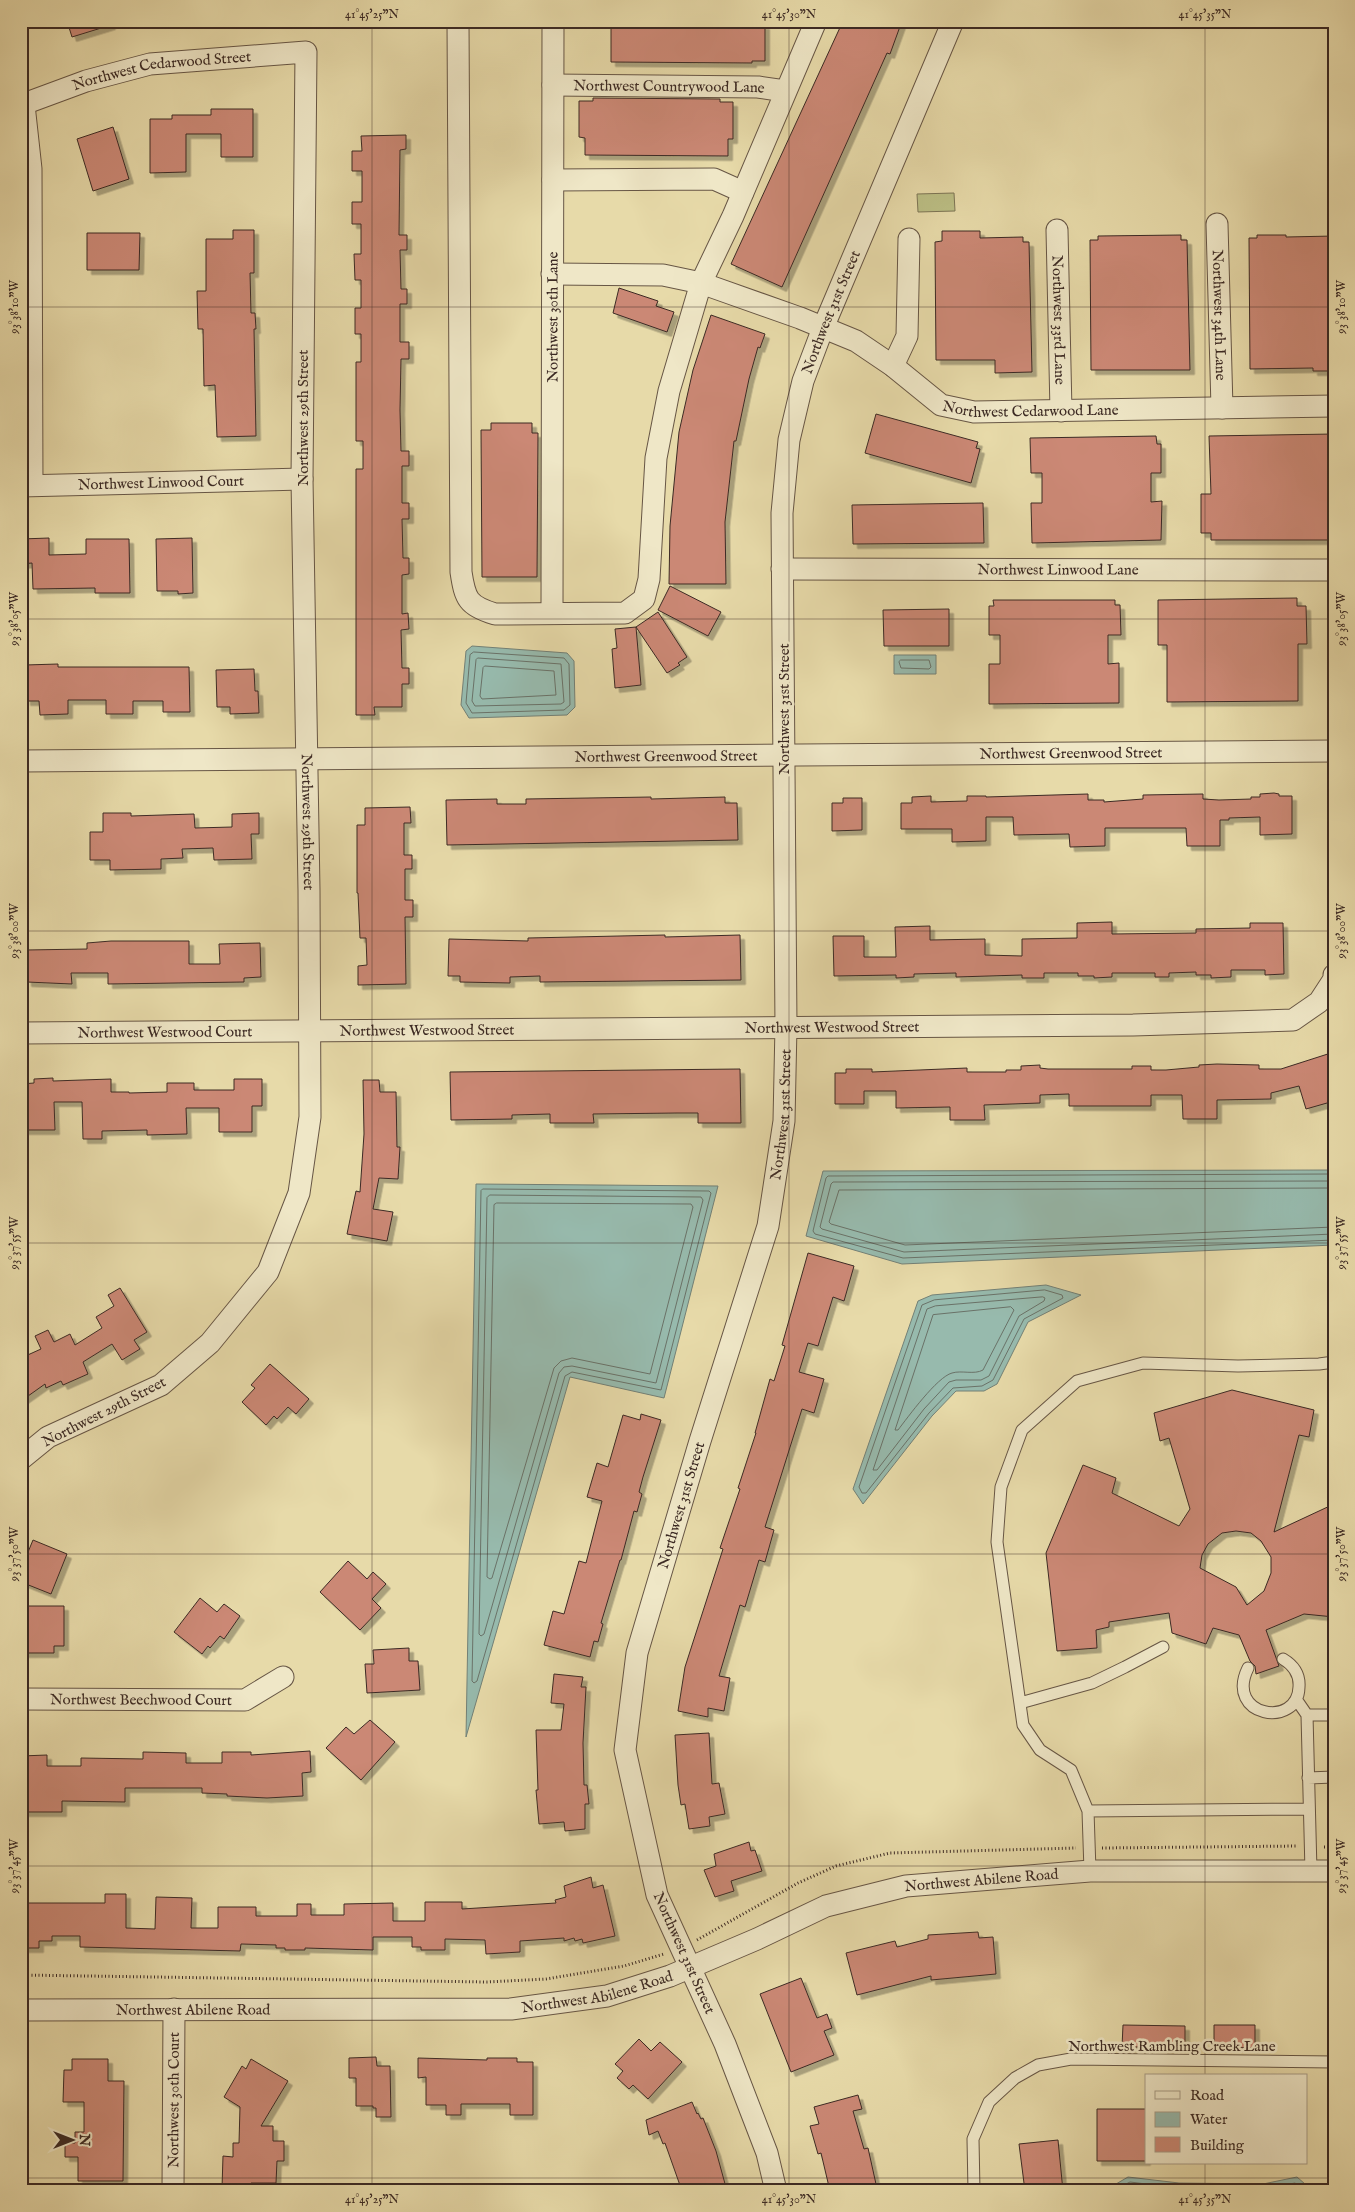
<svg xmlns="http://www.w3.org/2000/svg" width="1355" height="2212" font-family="'IM FELL English',serif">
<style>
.green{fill:#bbbe84;stroke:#7c7454}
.water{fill:#97baad;stroke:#738076}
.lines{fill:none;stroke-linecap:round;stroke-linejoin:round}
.shore{stroke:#6a7268;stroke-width:1}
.building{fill:#cb8874;stroke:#3c2a24;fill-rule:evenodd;filter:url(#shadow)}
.service-casing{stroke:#675645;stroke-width:13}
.minor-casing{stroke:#675645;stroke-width:23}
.path{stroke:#3c2a24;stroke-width:3;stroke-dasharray:1 2.5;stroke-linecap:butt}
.service{stroke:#efe7c7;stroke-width:11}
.minor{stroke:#efe7c7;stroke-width:21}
.ticks{fill:none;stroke:#3c2a24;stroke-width:1;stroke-opacity:0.45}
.labels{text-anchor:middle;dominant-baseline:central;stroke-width:5;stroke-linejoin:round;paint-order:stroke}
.street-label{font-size:15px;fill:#3c2a24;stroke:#efe7c7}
.neatline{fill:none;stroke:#3c2a24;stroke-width:2}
.ticks-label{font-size:12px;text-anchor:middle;fill:#3c2a24}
</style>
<defs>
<filter id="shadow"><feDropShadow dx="4.5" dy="4.5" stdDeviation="0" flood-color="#0004"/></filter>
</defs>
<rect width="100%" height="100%" fill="#e7daa9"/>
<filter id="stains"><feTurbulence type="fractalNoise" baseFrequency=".004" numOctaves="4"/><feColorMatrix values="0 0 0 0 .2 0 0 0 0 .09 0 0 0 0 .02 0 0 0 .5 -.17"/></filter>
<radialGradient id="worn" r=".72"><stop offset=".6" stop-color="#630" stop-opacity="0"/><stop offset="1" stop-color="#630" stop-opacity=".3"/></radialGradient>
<path class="green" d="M954 193 955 211 918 212 917 194Z"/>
<path class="water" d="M472 646 567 653 574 661 575 707 567 715 469 718 461 705 466 651Z
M894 655H936V674H894Z
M1334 1170V1245L902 1264 806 1236 823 1171Z
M476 1184 718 1186 664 1398 570 1377 466 1737Z
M1046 1285 1081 1295 1028 1322 997 1384 984 1391H956L932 1416 863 1504 853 1489 918 1301 932 1295Z
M1128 2177 1179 2183 1263 2184 1297 2177 1313 2191H1104Z"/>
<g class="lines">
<path class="shore" d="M474 652 564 658 569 664 570 705 564 710 472 713 466 703 470 655Z
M478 658 561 664 564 702 561 704 475 706 472 701 476 660Z
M901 660H929L931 667 929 669 901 668 899 662Z
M485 666 554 671 556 695 482 699 480 696 483 668Z
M1334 1174 828 1176 826 1178 813 1231 815 1234 903 1258 1334 1240
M1334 1181 833 1182 831 1184 820 1227 822 1229 904 1252 1334 1234
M1334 1188 839 1190 829 1222 831 1224 905 1245 1334 1227
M483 1189 709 1191 711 1193 661 1390 572 1372 565 1376 477 1681 474 1683 472 1681 481 1191Z
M490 1195 701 1197 703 1200 656 1383 572 1366 564 1367 559 1373 484 1634 481 1636 479 1634 487 1198Z
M497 1203 691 1204 693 1207 650 1374 572 1358 561 1361 554 1368 492 1578 490 1579 487 1577 494 1205Z
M1045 1290 1062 1295 1063 1298 1024 1319 993 1380 982 1386 953 1388 929 1413 866 1493H862L859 1487 922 1305 934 1300Z
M1043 1297 1045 1298 1044 1301 1019 1316 989 1376 981 1380H956L949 1382 924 1409 877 1470H873L927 1309 935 1306Z
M1011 1307 1014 1310 983 1370C974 1375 962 1370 952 1373 937 1377 908 1417 898 1430H895L933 1315Z
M1112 2191 1130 2182 1178 2188 1263 2189 1295 2183 1306 2191"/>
</g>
<path class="building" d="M67 21H111V25L72 37Z
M611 21H761V25H765V61H752V63L611 62Z
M843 21H902L890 54 887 53 782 287 731 264Z
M593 98 720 99V102H733V139H728V156L585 155V138L579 137V101H593Z
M211 109H253V157H221V134H186V172L150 173V119H172V115H211Z
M113 127 129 179 93 191 77 139Z
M406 135V149L400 150 399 235H407V250H400L401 289H407V304H400V342H409V359H401L400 410 401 451H409V466H402V503H409V519H402L403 558H409V574L402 575V614L408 613 409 629 401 630 402 668H409V684H402V707H374L375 715H356V469H363V441H356V362H361V334H355V308H361V280H355L354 254H361V224H352V202H362V171H352V151H362L361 136Z
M233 230H254V273H250L251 313H255L256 329H254L256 436 217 437 215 385 204 386 203 329H198L197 291H206V239H233Z
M942 231H980V238L1023 237V242H1029L1032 372 995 373V360H936L935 242 942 241Z
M87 233H140L139 270H87Z
M1181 235V240H1187L1190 370H1091L1090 240H1098V236Z
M1257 235H1286V237L1334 236V371H1313V368L1250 369 1249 238H1257Z
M619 288 658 301 656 306 674 312 667 332 613 313Z
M711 315 765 334 760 348 758 347 749 379 736 441H734L725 522 726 584H669L670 526 679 432 693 370Z
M876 414 978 442 976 448 980 449 971 483 865 453Z
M491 423H532V433H538L537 577H482L481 430H491Z
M1334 434V540H1211V533H1201V494H1211L1209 436Z
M1156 436 1157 444H1161V473H1151V502L1162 501 1161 540 1032 543 1031 503H1042V473H1031L1030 438Z
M983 503 984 543 853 544 852 505Z
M49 538V555L86 554V539H129L130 593H95V588L33 589 32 563 21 564V539Z
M192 538 193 593 178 594V591H157L156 539Z
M670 586 721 612 708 636 658 610Z
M1297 598V606H1306L1307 644H1298V701L1167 702V645H1158V600Z
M993 600H1115V605H1120L1121 635H1108V664L1119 663V703L989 704V664H1000V635H989V606H994Z
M949 609V646H884L883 610Z
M658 612 687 657 678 663 680 665 667 673 636 627Z
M636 627 641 685 615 688 612 649 617 648 615 629Z
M58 664V667H189L190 712H163V701H133V714H106V700H68V714L40 715 39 701H26L25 665Z
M254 669 255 691H258L259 713 230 714V707H217L216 670Z
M1274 793 1279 794V796H1292V834L1260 835V817L1229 818V820H1220V846H1187L1186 828H1105V846L1070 847 1069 834 1014 835 1013 817H986V841L952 842V829H901V803H912V797L931 796V802L967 801V796H986V797L1088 794V800H1104V802L1143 799V795L1203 794V799L1219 800 1251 799V797H1260V794Z
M651 797V799L725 797V803H737L738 840 447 845 446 800 497 799V804H526V799Z
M843 798H862V830L832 831V803H843Z
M410 807 411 823H404V855H412V869H405V900H413V917H405L406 984 358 985V966L367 965 366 938H360L358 893H357V825H365V808Z
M103 813H131V816L194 814 195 828 232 827V814L259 813V834H251L252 859 214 860 213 848 182 849 183 858 161 859V869L110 870V860H90V832H103Z
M1112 922V934L1196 933V929L1250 928V923H1283L1284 974 1265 975V970H1231V977L1211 978V975H1196V972L1169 973V977H1155V973H1112V977L1094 978V976H1078V973H1044V978H1022V975L956 977V973L914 974V977L896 978V975L834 976 833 936H864V957H896L895 927 930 926V940L985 939V955L1022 956V939L1077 938V923Z
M665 935V937L740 935 741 980 540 982V976L510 977V983L460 982V976H448L449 939 528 941V938Z
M111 941H189V964H220L219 944 260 943 261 977 244 978V982L108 984V973H71L72 984 27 982 26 950 87 949V943Z
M1334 1052V1101L1306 1109 1299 1086 1271 1093V1099L1217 1100V1119H1183L1182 1095H1151V1106H1069V1094L1040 1095V1103L984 1105 985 1120H950V1107L896 1108V1091H864V1104H835V1073H846V1069H872V1072L967 1068V1072H1006V1070H1021V1066L1040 1065V1068L1048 1069H1132V1066H1151V1070H1166L1199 1067V1065L1217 1064 1259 1065V1069H1281Z
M740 1069 741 1123H698V1113H677L593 1114 594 1123H550V1114L512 1115V1119L451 1120 450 1072Z
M53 1078V1081L111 1079V1092H129V1093L167 1092V1083H194V1090H234V1079H262V1106H252V1132H219V1108H186L187 1134 147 1135V1130L102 1131V1139H83L82 1102H54L55 1130H21V1084L34 1083V1079Z
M363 1080H379L380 1092H396L397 1147H400L398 1179 379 1178 373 1209 393 1212 387 1241 347 1234 356 1191 360 1192 364 1134Z
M808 1253 854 1266 844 1301 833 1297 818 1346 808 1343 799 1372 824 1379 814 1413 802 1409 765 1527 774 1530 765 1562 759 1560 745 1607 740 1605 719 1676 730 1678 724 1711 708 1708V1717L678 1711 685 1667 723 1549 720 1548 740 1489 738 1488 756 1433H755L770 1379 774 1381 785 1346 782 1345Z
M120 1288 147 1332 134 1340 140 1349 122 1360 112 1344 83 1362 88 1374 63 1385 61 1381 46 1388 45 1384 21 1401V1358L41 1349 35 1336 48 1330 54 1342 70 1334 75 1345 102 1328 96 1317 114 1306 108 1295Z
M270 1364 309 1399 296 1414 288 1407 277 1419 274 1416 266 1425 242 1402 255 1388 251 1385Z
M1232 1390 1314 1410 1309 1437 1299 1435 1274 1532 1334 1504V1617L1304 1614 1266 1630 1279 1666 1256 1674 1255 1666 1250 1661 1239 1635 1213 1628 1206 1644 1172 1633 1169 1613 1109 1622V1627L1096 1630 1097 1648 1057 1651 1046 1553 1083 1465 1116 1478 1112 1493 1179 1526 1190 1509 1169 1438 1160 1441 1154 1413ZM1236 1531 1251 1533 1261 1541 1271 1557V1573L1264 1591 1247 1605 1236 1587 1200 1568 1202 1555 1208 1544 1222 1533Z
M641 1414 661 1420 643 1477 639 1492 642 1494 637 1512 634 1511 621 1560H620L601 1623 603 1624 598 1642 594 1641 590 1657 544 1645 553 1611 564 1614 579 1561 586 1563 602 1501 587 1497 597 1463 608 1467 623 1415 640 1420Z
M33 1540 67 1554 51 1594 21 1582V1569Z
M348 1561 367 1579 373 1572 386 1584 372 1599 381 1608 360 1630 320 1592Z
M200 1598 217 1612 224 1604 240 1616 224 1639 220 1636 210 1648 208 1646 202 1654 174 1632Z
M21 1606H64V1646H54V1653H21Z
M409 1648V1661H418L420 1690 367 1693 365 1664H374L373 1650Z
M554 1674 583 1677 581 1687H586L583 1743 584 1785H587L589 1804H585V1829L565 1831 564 1822 539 1824 536 1790H538L536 1730H561L564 1704 551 1703Z
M370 1720 395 1742 361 1780 326 1748 346 1727 354 1734Z
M709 1733 712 1784 719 1783 725 1814 709 1817 710 1826 689 1829 685 1804 681 1805 678 1785 675 1735Z
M310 1751 311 1772 302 1773 303 1796 267 1798 227 1796V1794L202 1793V1788H125V1802L62 1801V1812H21V1756L47 1755V1766H81V1758L143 1759V1752L186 1753V1763H222V1752H251V1755Z
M749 1842 751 1851 755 1850 762 1871 731 1881 734 1891 715 1897 704 1870 716 1866 714 1854Z
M591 1877 593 1888 603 1885 615 1936 583 1943 582 1939 575 1941 574 1938 564 1941V1938L520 1941V1952L486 1954 485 1940 445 1939V1950H421V1947H412V1937H373V1950L305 1948V1950H285V1948H276V1945L241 1944 240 1951 80 1947V1936H52V1941H39V1948H21V1903H105V1894H126V1928L155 1929 156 1897 192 1898 191 1928H218V1907H256V1916H297V1904H311V1915H344V1904L393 1903V1921H425V1902H462V1909L556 1903 555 1900 566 1897 564 1886Z
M978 1932 979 1938 993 1937 996 1974 931 1980V1976L857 1995 846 1953 895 1941 897 1947 928 1939V1935Z
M801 1978 817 2018 827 2014 832 2028 824 2031 834 2055 791 2072 760 1994Z
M1123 2025 1185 2026V2047H1122Z
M1214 2025H1255V2048L1214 2047Z
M639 2039 651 2051 660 2042 682 2062 648 2099 633 2085 629 2089 617 2078 623 2071 615 2064Z
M376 2057 377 2066H390L391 2117H376V2108H373V2106H356V2078H349V2058Z
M418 2058 487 2060V2058H517V2062H533V2115H510V2104H461V2115H446V2105H426V2077L418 2078Z
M72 2059H108V2081H124L123 2181H78V2157H65V2143H75V2132H84V2102H63L64 2070H72Z
M251 2059 288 2081 261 2126H273V2141H284V2161H277L276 2183H251V2188H222L223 2156 233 2157V2143H239L240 2107 224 2097 242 2066 246 2069Z
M858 2095 862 2109 853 2111 864 2149 868 2148 876 2184 846 2191H830L821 2153 818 2154 810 2126 819 2124 814 2107Z
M692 2102 697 2114 698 2113 701 2119 703 2118 716 2151 727 2191H682L665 2143 663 2144 658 2131 649 2135 646 2120Z
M1097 2109H1146V2161H1097Z
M1058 2140 1063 2191H1025L1019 2144Z"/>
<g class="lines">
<defs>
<path id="service" d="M1248 1668C1224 1717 1298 1729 1299 1687 1300 1674 1293 1665 1283 1659
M1296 1699 1307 1715 1311 1871
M1020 1703 1092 1683 1125 1667 1163 1647
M1307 1715H1334
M1308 1778 1334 1777
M1088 1811 1309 1809
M1090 1871 1088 1811 1071 1770 1040 1750 1023 1725 997 1542 1001 1487 1022 1430 1077 1381 1143 1363 1238 1366 1319 1364 1334 1362
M974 2191 973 2139 989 2102 1015 2078 1038 2065 1071 2059 1334 2062"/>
<g id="minor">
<path d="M458 21 461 572C465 599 468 606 495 614L625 613 644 599 649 579 656 458 669 391 701 283 733 216 816 21"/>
<path id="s1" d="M553 85 758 87 785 91"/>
<path id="s2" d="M21 105 86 81 150 64 306 52 302 479 309 890 310 1117 299 1193 268 1272 210 1343 161 1385 48 1437 21 1459"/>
<path d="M24 105 31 169 32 485"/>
<path d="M553 180 714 179 743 192"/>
<path id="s3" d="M1217 224 1222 408"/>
<path id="s4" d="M1057 230 1061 411"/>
<path id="s5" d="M552 274 663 275 701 283 800 318 856 341 893 366 941 405 974 412 1334 406"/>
<path d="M893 366 907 336 909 239"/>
<path id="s6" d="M21 486 302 479"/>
<path id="s7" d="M782 569 1334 570"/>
<path id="s8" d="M552 613 553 21"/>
<path id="s9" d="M21 761 1334 751"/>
<path id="s10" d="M21 1033 1133 1025 1293 1020 1319 1002 1334 979V975"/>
<path id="s11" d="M21 1699 245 1700 283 1677"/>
<path id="s12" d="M21 2010 511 2009 607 1996 670 1976 757 1939 826 1906 906 1886 1090 1871H1334"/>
<path id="s13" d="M173 2191 174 2009"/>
<path id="s14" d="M776 2191 767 2153 725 2044 657 1895 625 1750 637 1653 700 1441 768 1226 784 1121 786 1026 782 513 789 440 803 381 823 328 953 21"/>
</g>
</defs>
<use href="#service" class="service-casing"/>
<use href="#minor" class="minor-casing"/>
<path class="path" d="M1324 1847H1334
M1102 1848 1298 1846
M697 1940 798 1883 836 1866 890 1853 1076 1848
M21 1975 487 1982 546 1979 624 1966 664 1954"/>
<use href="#service" class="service"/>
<use href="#minor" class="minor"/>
</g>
<path class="ticks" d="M372 21V2191M789 21V2191M1205 21V2076M21 307H1334M21 619H1334M21 931H1334M21 1243H1334M21 1554H1334M21 1866H1334M1205 2163V2191M21 2178H1334"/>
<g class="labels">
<g class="street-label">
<text stroke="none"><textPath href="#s2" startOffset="146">Northwest Cedarwood Street</textPath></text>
<text stroke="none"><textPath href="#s1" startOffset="116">Northwest Countrywood Lane</textPath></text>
<text stroke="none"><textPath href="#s14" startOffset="1935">Northwest 31st Street</textPath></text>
<text stroke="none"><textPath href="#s3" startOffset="91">Northwest 34th Lane</textPath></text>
<text stroke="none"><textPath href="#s8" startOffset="296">Northwest 30th Lane</textPath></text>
<text stroke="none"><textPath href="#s4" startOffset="90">Northwest 33rd Lane</textPath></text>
<text stroke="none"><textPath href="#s5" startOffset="512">Northwest Cedarwood Lane</textPath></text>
<text transform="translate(303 418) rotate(-90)">Northwest 29th Street</text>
<text stroke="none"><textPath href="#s6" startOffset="140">Northwest Linwood Court</textPath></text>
<text stroke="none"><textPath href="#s7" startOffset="276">Northwest Linwood Lane</textPath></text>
<text transform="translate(784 709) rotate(-90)">Northwest 31st Street</text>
<text stroke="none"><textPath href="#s9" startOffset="1050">Northwest Greenwood Street</textPath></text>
<text stroke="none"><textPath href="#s9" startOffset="645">Northwest Greenwood Street</textPath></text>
<text stroke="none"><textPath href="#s2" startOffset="1062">Northwest 29th Street</textPath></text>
<text stroke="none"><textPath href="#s10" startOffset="811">Northwest Westwood Street</textPath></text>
<text stroke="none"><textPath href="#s10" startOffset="406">Northwest Westwood Street</textPath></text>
<text stroke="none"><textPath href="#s10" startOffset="144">Northwest Westwood Court</textPath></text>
<text stroke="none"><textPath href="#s14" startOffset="1125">Northwest 31st Street</textPath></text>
<text transform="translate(104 1412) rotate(-27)">Northwest 29th Street</text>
<text stroke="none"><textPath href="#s14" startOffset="720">Northwest 31st Street</textPath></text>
<text stroke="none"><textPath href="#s11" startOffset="120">Northwest Beechwood Court</textPath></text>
<text stroke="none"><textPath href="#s12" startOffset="982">Northwest Abilene Road</textPath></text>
<text transform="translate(684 1953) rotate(66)">Northwest 31st Street</text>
<text stroke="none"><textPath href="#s12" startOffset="578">Northwest Abilene Road</textPath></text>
<text stroke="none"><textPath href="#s12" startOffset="172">Northwest Abilene Road</textPath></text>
<text x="1172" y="2046">Northwest Rambling Creek Lane</text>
<text stroke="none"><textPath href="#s13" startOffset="91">Northwest 30th Court</textPath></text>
</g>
</g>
<rect width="1355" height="2212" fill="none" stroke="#e7daa9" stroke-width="55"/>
<rect x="1145" y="2074" width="162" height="90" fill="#efe7c7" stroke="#a79b86"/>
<rect x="1155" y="2091" width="25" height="8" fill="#efe7c7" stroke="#a79b86"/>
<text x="1190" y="2100" font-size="15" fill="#3c2a24">Road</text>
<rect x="1155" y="2112" width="25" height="15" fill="#97baad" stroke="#a79b86"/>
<text x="1190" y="2124" font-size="15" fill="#3c2a24">Water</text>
<rect x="1155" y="2137" width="25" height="15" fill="#cb8874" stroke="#a79b86"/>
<text x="1190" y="2150" font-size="15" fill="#3c2a24">Building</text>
<g transform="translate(72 2140) rotate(90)" stroke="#efe7c7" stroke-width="4" paint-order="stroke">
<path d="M0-4L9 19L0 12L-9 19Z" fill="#3c2a24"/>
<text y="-8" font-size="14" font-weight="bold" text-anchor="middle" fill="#3c2a24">N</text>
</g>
<rect x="28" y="28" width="1300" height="2156" class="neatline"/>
<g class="ticks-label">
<text x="372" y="18">41°45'25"N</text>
<text x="789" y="18">41°45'30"N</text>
<text x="1205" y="18">41°45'35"N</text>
<text transform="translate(1341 307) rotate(-90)" y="4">93°38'10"W</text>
<text transform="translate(14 307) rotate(-90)" y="4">93°38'10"W</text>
<text transform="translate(14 619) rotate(-90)" y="4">93°38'05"W</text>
<text transform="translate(1341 619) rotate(-90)" y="4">93°38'05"W</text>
<text transform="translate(1341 931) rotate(-90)" y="4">93°38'00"W</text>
<text transform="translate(14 931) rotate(-90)" y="4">93°38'00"W</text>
<text transform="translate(1341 1243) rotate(-90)" y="4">93°37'55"W</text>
<text transform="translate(14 1243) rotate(-90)" y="4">93°37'55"W</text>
<text transform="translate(1341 1554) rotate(-90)" y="4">93°37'50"W</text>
<text transform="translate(14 1554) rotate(-90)" y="4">93°37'50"W</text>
<text transform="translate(1341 1866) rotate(-90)" y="4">93°37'45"W</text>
<text transform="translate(14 1866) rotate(-90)" y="4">93°37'45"W</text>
<text x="372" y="2203">41°45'25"N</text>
<text x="789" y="2203">41°45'30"N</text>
<text x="1205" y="2203">41°45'35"N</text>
</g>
<rect width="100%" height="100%" filter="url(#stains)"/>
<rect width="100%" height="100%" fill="url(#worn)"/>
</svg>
